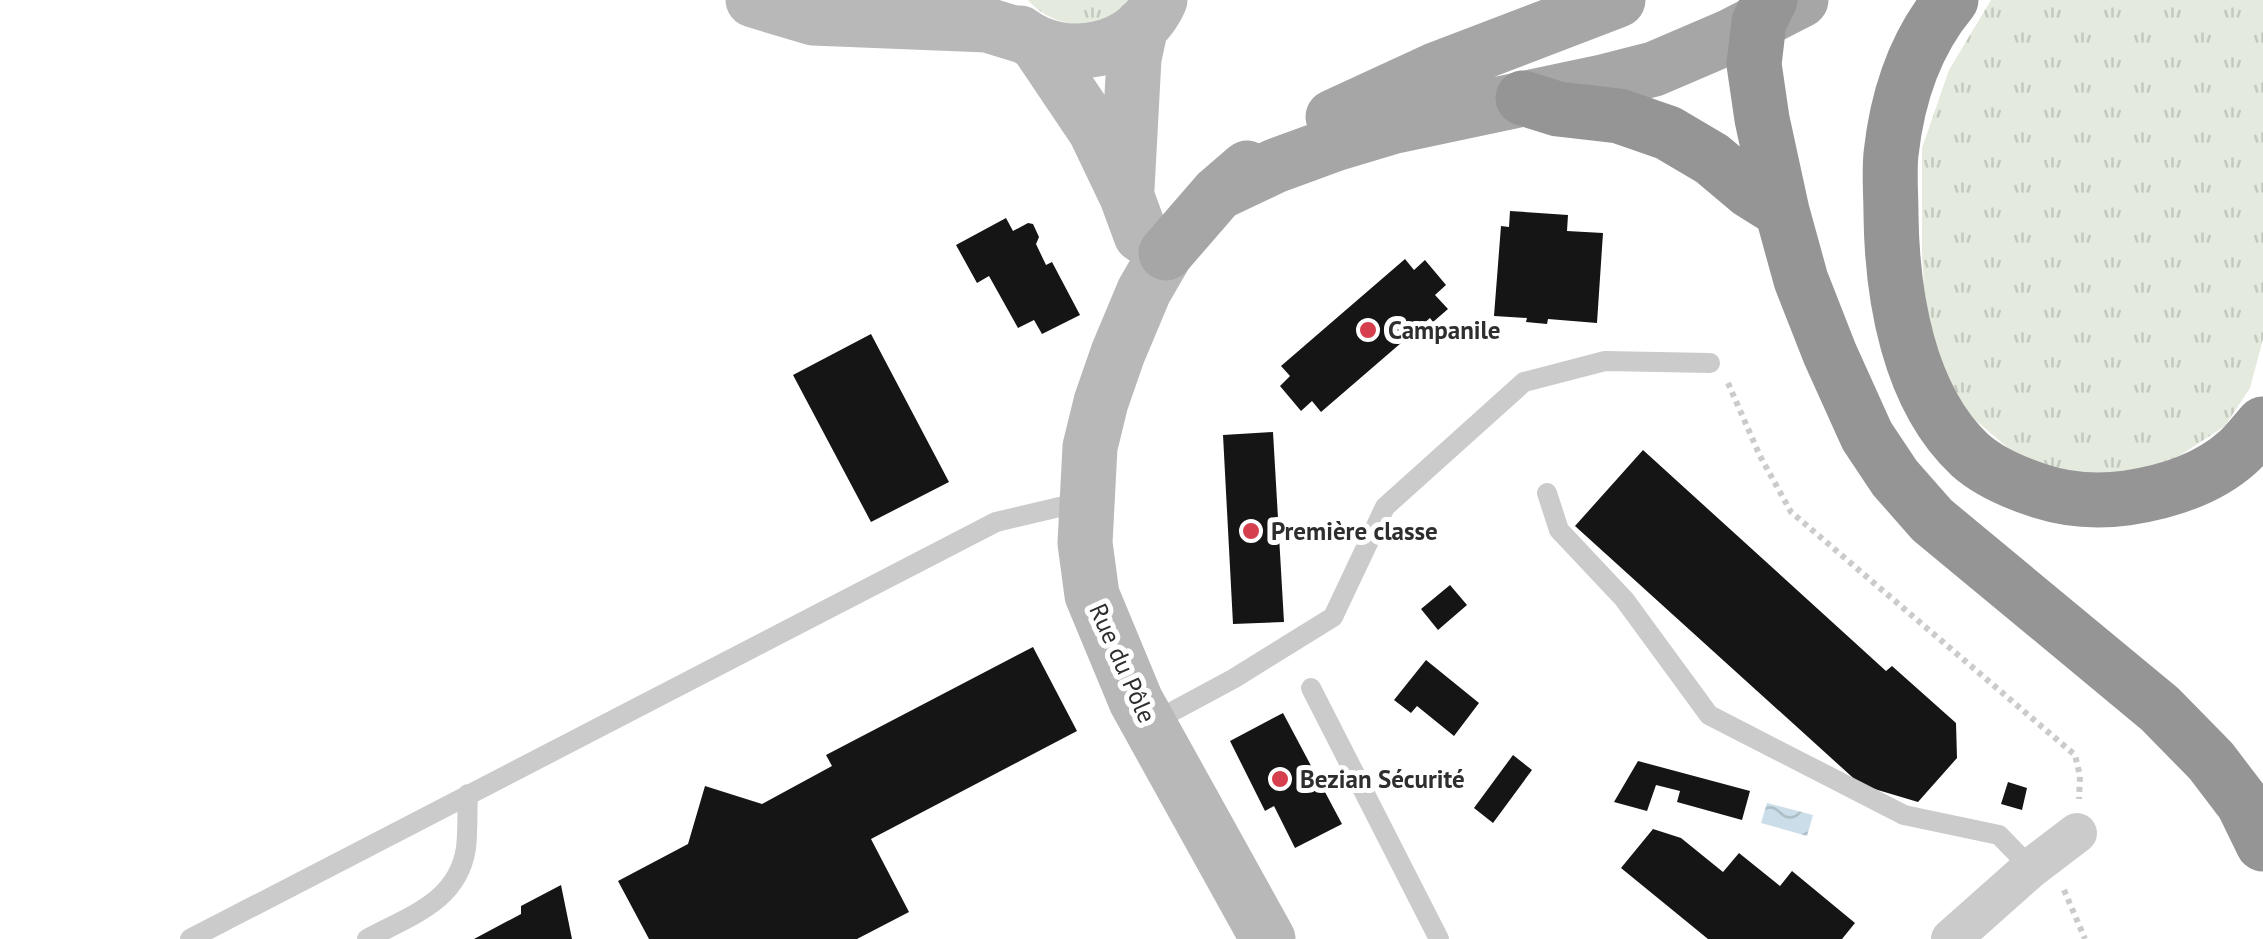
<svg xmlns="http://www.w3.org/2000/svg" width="2263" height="939" font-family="'PT Sans',sans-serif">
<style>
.grass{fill:url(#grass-tufts)}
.water{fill:url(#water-waves)}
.building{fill:#151515}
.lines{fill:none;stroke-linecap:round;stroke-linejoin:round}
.path{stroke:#cbcbcb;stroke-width:6;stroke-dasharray:5 5;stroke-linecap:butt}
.lane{stroke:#cbcbcb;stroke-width:20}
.street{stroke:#cbcbcb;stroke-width:40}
.secondary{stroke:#b8b8b8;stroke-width:55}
.primary{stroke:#a6a6a6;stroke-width:55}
.highway{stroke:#959595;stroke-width:55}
.poi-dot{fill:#d63f4d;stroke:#fff;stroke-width:4}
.labels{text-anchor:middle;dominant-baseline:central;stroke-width:10;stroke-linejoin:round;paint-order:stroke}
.poi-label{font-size:25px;font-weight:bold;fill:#2e2e2e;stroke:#fff;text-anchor:start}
.street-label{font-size:25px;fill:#2e2e2e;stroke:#fff}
</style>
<defs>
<pattern id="grass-tufts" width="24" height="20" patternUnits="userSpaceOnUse" patternTransform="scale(2.5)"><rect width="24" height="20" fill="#e4eadd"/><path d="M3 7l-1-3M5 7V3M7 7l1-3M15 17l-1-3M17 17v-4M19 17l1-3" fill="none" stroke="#c4c9be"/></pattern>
<pattern id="water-waves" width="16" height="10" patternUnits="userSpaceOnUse" patternTransform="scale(2.5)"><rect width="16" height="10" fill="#cadde8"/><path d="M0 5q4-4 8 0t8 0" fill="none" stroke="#aebec7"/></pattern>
</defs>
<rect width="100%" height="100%" fill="#fff"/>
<path class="grass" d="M1028 0H1131C1125 5 1118 12 1112 16 1085 32 1047 23 1028 0Z
M1991 0H2263V339L2250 388 2225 426 2179 456 2134 472 2092 475 2048 469 2014 453 1960 407 1927 336 1922 254V148L1949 70Z"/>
<path class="water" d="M1767 803 1813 815 1807 836 1761 823Z"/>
<path class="building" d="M1510 211 1568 215 1567 231 1603 233 1597 323 1548 319 1547 324 1526 322 1527 318 1494 316 1501 226 1509 227Z
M1006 218 1013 231 1028 223 1033 224 1039 237 1036 244 1046 265 1052 262 1080 315 1042 334 1034 320 1018 328 989 276 977 283 956 245Z
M1405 259 1414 270 1425 260 1446 285 1435 295 1448 309 1433 322 1430 318 1321 412 1312 401 1301 411 1280 386 1290 376 1281 366Z
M871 334 949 482 871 522 793 375Z
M1273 432 1284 622 1233 624 1223 435Z
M1643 450 1886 671 1892 666 1956 723 1957 758 1918 802 1861 785 1575 526Z
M1450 585 1467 605 1438 630 1421 609Z
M1033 647 1077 731 871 839 909 912 857 939H649L618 881 688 844 705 786 762 804 832 766 826 755Z
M1426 660 1479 703 1454 736 1417 706 1411 713 1394 700Z
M1283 713 1342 824 1295 848 1274 806 1265 811 1230 741Z
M1513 755 1532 770 1493 823 1474 808Z
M1638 761 1750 791 1742 820 1677 802 1680 791 1656 785 1647 811 1614 802Z
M2008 782 2027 788 2022 810 2001 804Z
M1653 829 1681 838 1723 872 1739 853 1780 886 1792 871 1855 923 1842 939H1708L1621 868Z
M561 885 572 939H474L521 914V906Z"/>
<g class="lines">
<path class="path" d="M1728 383 1760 456 1791 512 2075 755 2080 776 2079 799
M2064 890 2085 939"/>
<path class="lane" d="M1547 493 1559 530 1624 599 1709 715 1904 815 1999 835 2031 868
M1311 688 1439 939
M1151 723 1233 679 1333 617 1385 507 1524 382 1605 361 1710 363
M190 939 996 522 1085 501
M367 939C409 916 458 902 466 848 468 831 467 812 468 794"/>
<path class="street" d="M1951 939 2031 868 2077 833"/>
<path class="secondary" d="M753 0 813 18 987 25 1023 36
M1020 33C1064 66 1137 53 1160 0
M1037 44 1095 130 1127 197 1141 235 1166 253 1144 291 1118 353 1101 402 1090 447 1085 543 1092 595 1136 701 1268 939
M1127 189 1134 58 1141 26"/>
<path class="primary" d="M1333 117 1435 70 1618 0
M1218 193 1275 166 1335 144 1395 126 1603 82 1654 69 1731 36 1801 0
M1166 253 1218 193 1247 168"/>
<path class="highway" d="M1770 0 1759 22 1754 64 1762 119 1782 211 1801 280 1830 354 1867 436 1895 478 1932 520 2160 709 2211 761 2243 803 2263 844
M1951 0C1915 43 1897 99 1891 154 1889 174 1891 195 1891 215 1892 295 1908 397 1970 455 1989 472 2013 482 2037 490 2066 500 2097 502 2127 498 2167 492 2207 480 2238 452 2247 444 2255 433 2263 424
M1523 98 1558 109 1619 116 1668 133 1712 159 1750 191 1782 211"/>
</g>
<g class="poi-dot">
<circle cx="1368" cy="330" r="10"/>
<circle cx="1251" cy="531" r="10"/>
<circle cx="1280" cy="779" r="10"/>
</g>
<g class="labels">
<g class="poi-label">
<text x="1388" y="330">Campanile</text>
<text x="1271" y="531">Première classe</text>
<text x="1300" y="779">Bezian Sécurité</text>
</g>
<g class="street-label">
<text transform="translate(1123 663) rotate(66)">Rue du Pôle</text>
</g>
</g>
</svg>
